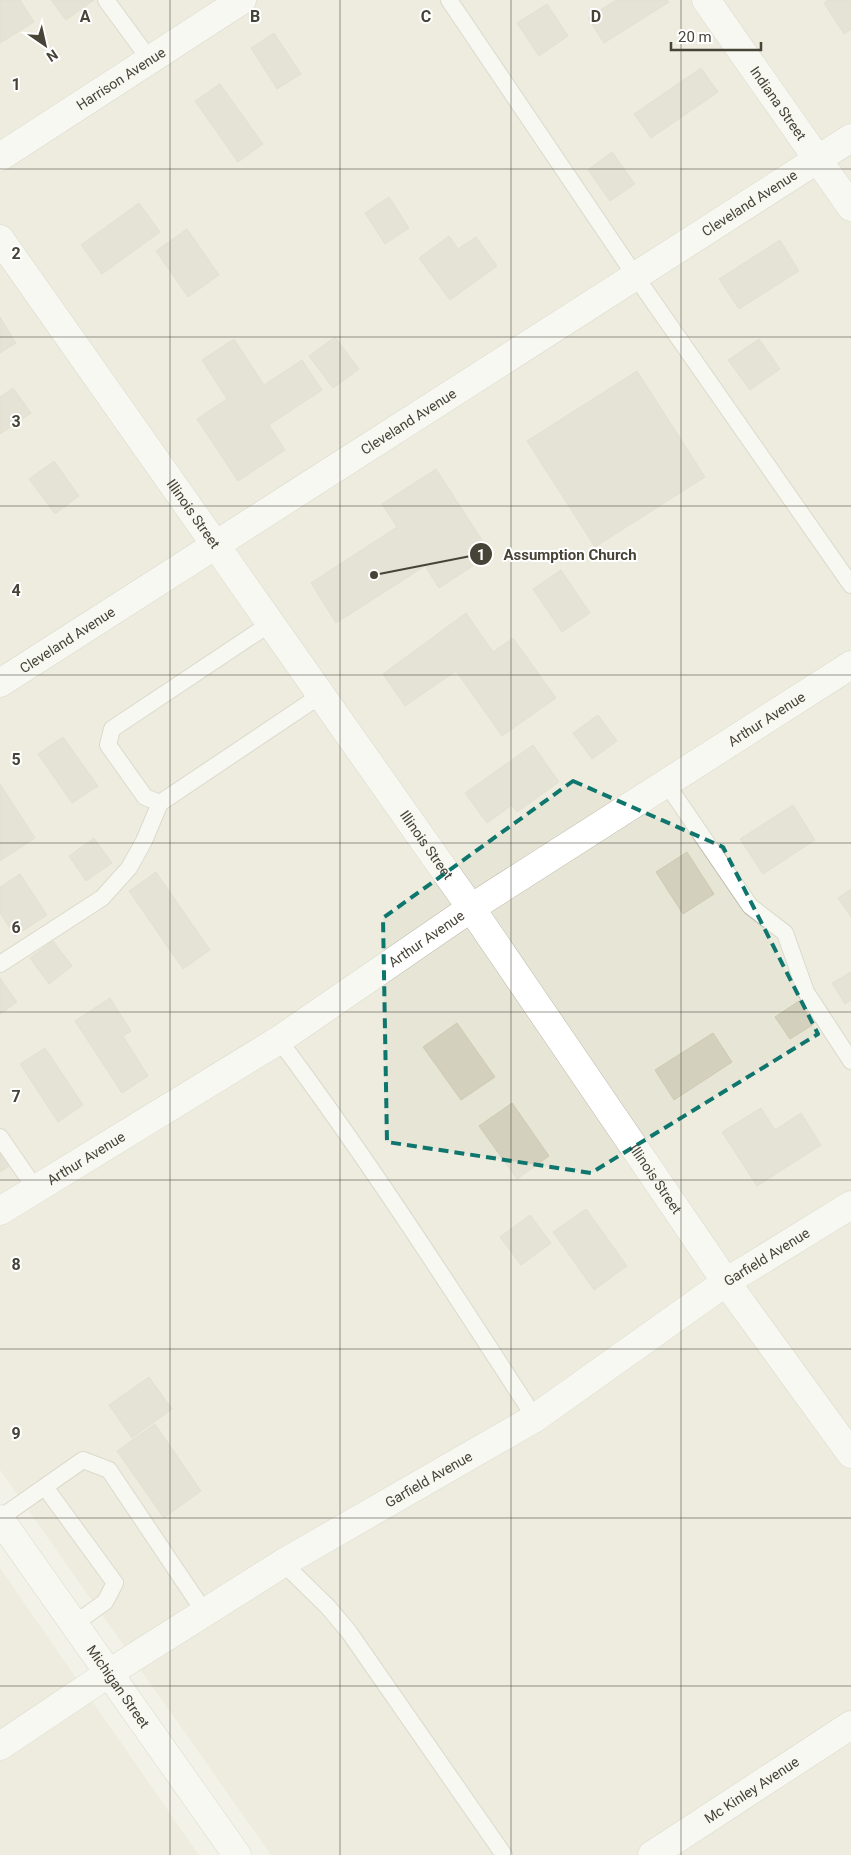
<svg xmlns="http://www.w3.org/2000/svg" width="851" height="1855" font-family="Roboto,sans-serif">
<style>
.residential{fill:#e7e5d6}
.building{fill:#d4d0be;stroke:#cfcab1}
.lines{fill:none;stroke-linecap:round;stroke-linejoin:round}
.service-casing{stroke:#bebcab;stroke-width:18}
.minor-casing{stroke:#bebcab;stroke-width:29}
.tertiary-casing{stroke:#bebcab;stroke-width:29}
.service{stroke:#fff;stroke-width:16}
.minor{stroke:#fff;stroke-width:28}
.tertiary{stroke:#fff;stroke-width:28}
.marked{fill:none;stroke:#0f766e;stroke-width:4;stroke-dasharray:10 6;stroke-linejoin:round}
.grid{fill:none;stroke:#464337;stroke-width:1;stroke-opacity:0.55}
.labels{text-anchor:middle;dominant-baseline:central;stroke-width:4;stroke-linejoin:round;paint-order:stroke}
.street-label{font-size:14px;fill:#464337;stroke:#fff}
.grid-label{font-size:16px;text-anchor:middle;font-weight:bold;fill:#464337;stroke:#fff;stroke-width:4;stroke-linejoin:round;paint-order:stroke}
.leader{fill:none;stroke:#464337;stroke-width:2}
.callout-dot{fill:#464337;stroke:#fff;stroke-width:2}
.mark-label{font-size:15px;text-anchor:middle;font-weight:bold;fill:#fff}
.callout-label{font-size:15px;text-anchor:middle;font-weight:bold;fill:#464337;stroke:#fff;stroke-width:4;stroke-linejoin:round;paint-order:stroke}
</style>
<rect width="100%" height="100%" fill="#f3f2e8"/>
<path class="residential" d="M0 0H851V1855H271L0 1470Z
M0 1568 199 1855H0Z"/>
<path class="building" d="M0 0H20L34 22 0 43Z
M51 0H94L66 20Z
M616 0H667L669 2 604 43 588 18Z
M828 0H851V29L844 34 824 3Z
M547 4 568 36 539 56 517 23Z
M274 33 301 74 277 89 251 48Z
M701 68 718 92 651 138 634 114Z
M220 84 263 144 238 162 195 101Z
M612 152 635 184 610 201 588 170Z
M389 197 409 228 385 244 365 213Z
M139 203 160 232 102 274 81 245Z
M187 229 219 275 188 297 156 251Z
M449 236 458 249 476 237 497 266 450 300 419 258Z
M780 240 799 271 739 309 719 279Z
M0 317 16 343 0 353Z
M335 337 359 369 333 388 309 356Z
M234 339 264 385 302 360 322 390 269 425 285 450 238 481 197 419 227 399 202 360Z
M759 339 780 369 750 390 728 360Z
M637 371 705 477 595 547 527 441Z
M13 388 31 413 0 434V397Z
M54 461 79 496 55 514 29 479Z
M436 469 491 554 439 588 425 566 336 623 311 583 397 527 382 504Z
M561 570 590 613 562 632 533 589Z
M466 613 493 652 513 638 556 698 502 736 456 671 405 706 383 674Z
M598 715 617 741 592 759 573 733Z
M63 737 98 786 72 803 38 754Z
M533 745 559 782 517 812 512 805 487 823 465 793Z
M0 784 35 838 0 861Z
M793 805 815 840 763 874 740 839Z
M94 838 112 863 86 881 69 856Z
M687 852 714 894 683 914 656 872Z
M156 872 210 950 183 969 129 891Z
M20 874 47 915 15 936 0 913V887Z
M851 889V917L838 898Z
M53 941 72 966 49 984 30 958Z
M851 972V1000L845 1004 832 983Z
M0 978 17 1002 0 1014Z
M110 998 131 1031 123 1036 148 1076 122 1093 75 1021Z
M799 1001 814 1024 790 1039 775 1017Z
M457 1023 495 1077 461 1100 423 1047Z
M713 1033 732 1062 674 1100 655 1070Z
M45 1048 83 1105 58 1122 20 1064Z
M512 1103 549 1156 517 1179 479 1126Z
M761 1108 775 1130 801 1113 821 1145 757 1186 722 1132Z
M0 1131 19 1160 0 1172Z
M586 1209 627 1266 594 1290 553 1232Z
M530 1215 551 1243 521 1265 500 1237Z
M149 1377 172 1409 132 1438 109 1405Z
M155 1424 201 1491 164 1518 117 1451Z"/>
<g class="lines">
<defs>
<path id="service" d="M106 0 150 60
M449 0 636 277 851 585
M666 783 750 906 785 933 806 992 851 1061
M160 803 145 797 108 745 112 729 271 623
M0 964 102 898 129 868 144 841 160 803 321 695
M279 1040C370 1162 452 1290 535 1418
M0 1137 35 1188
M45 1487 115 1583 105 1602 74 1624
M0 1518 83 1460 109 1470 205 1613
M283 1563 328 1607 349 1632 504 1855"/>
<g id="minor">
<path id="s1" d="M706 0 851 207"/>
<path id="s2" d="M0 157 242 0"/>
<path id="s3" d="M0 239 471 908 726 1282 851 1454"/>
<path id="s4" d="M0 683 851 138"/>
<path id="s5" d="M0 1211 279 1040 471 908 851 665"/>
<path id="s6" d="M0 1746 109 1673 283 1563 535 1418 726 1282 851 1205"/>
<path id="s7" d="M652 1855 851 1725"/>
</g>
<g id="tertiary">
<path id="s8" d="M0 1519 237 1855"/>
</g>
</defs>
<use href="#service" class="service-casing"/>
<use href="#minor" class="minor-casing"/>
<use href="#tertiary" class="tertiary-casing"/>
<use href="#service" class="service"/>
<use href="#minor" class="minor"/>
<use href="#tertiary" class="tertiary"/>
</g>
<path d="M0 0H851V1855H0ZM573 781 723 847 818 1034 591 1173 387 1142 383 918Z" fill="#f3f2e8" fill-opacity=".55" fill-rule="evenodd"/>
<path class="marked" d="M573 781 723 847 818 1034 591 1173 387 1142 383 918Z"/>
<path class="grid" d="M170 0V1855M340 0V1855M511 0V1855M681 0V1855M0 169H851M0 337H851M0 506H851M0 675H851M0 843H851M0 1012H851M0 1180H851M0 1349H851M0 1518H851M0 1686H851"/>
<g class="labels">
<g class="street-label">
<text stroke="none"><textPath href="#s2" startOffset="144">Harrison Avenue</textPath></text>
<text stroke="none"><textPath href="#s1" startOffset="126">Indiana Street</textPath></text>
<text stroke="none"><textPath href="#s4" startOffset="890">Cleveland Avenue</textPath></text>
<text stroke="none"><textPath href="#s4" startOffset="485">Cleveland Avenue</textPath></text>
<text stroke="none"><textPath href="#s3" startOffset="336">Illinois Street</textPath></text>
<text stroke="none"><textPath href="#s4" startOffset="80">Cleveland Avenue</textPath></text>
<text stroke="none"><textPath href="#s5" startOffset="911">Arthur Avenue</textPath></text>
<text stroke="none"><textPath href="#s3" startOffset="741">Illinois Street</textPath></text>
<text stroke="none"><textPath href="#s5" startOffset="506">Arthur Avenue</textPath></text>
<text stroke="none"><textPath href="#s5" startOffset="101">Arthur Avenue</textPath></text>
<text stroke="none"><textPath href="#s3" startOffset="1146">Illinois Street</textPath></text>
<text stroke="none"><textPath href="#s6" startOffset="910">Garfield Avenue</textPath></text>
<text stroke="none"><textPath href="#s6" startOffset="505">Garfield Avenue</textPath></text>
<text stroke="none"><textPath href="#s8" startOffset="205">Michigan Street</textPath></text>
<text stroke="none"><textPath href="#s7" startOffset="119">Mc Kinley Avenue</textPath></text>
</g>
</g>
<g class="grid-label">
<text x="85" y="22">A</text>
<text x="255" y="22">B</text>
<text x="426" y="22">C</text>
<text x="596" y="22">D</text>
<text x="16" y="90">1</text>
<text x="16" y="259">2</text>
<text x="16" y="427">3</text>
<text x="16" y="596">4</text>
<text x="16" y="765">5</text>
<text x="16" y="933">6</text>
<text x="16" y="1102">7</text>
<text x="16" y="1270">8</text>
<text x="16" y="1439">9</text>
</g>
<path class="leader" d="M374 575L481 554"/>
<g class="callout-dot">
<circle cx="374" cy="575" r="5"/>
<circle cx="481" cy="554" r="12"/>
</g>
<g class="mark-label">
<text x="481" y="560">1</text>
</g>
<g class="callout-label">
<text x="570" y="560">Assumption Church</text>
</g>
<g transform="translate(45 45) rotate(146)" stroke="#ffffff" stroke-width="4" paint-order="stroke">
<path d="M0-4L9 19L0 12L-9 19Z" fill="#464337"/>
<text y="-8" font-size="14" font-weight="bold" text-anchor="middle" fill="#464337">N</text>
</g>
<path d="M671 42v8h90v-8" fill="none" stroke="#464337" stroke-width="2.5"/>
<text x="678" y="42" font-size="15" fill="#464337" stroke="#ffffff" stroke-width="4" paint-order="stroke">20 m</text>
</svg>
